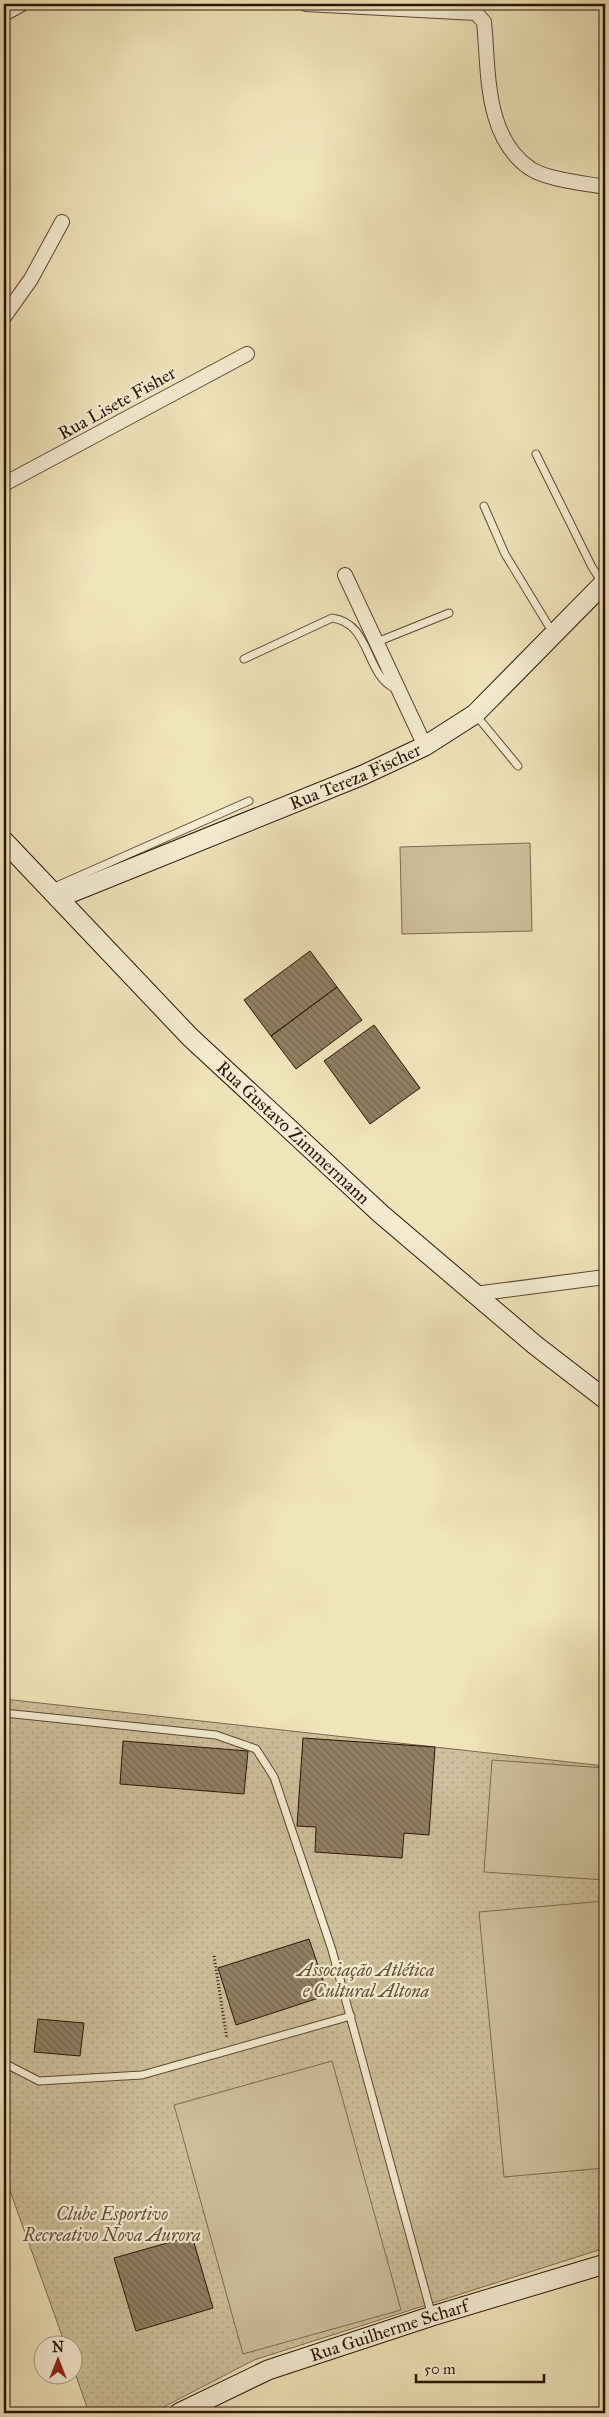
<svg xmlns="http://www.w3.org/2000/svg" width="609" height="2417" font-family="'IM FELL Great Primer',serif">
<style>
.park{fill:url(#park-dots);stroke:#7c6a51}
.garden{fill:#cec09c;stroke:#7c6a51}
.building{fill:url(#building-back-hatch);stroke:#2a1306}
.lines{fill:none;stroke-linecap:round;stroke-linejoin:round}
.lane-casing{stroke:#5c4733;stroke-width:9}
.street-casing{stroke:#5c4733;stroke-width:16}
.secondary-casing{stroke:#2a1306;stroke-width:21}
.path{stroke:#2a1306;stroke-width:3;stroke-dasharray:1 2.5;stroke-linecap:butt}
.lane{stroke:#f5edd3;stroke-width:7}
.street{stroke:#f5edd3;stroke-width:14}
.secondary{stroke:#f5edd3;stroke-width:19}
.labels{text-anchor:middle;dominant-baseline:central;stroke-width:4.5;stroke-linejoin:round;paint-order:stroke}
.street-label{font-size:18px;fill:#2a1306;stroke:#f5edd3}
.park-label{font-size:18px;font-style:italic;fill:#63503a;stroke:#f5edd3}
</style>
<defs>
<pattern id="park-dots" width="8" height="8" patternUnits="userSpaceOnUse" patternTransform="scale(1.25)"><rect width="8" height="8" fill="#cec09c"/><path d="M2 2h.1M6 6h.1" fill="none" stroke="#b1a485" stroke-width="1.8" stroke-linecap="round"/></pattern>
<pattern id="building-back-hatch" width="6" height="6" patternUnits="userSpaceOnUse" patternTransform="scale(1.25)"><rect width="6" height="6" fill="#918064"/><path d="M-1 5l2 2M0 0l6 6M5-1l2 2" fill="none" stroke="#776850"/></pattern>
</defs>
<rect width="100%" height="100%" fill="#f0e4bb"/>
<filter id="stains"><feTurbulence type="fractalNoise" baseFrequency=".004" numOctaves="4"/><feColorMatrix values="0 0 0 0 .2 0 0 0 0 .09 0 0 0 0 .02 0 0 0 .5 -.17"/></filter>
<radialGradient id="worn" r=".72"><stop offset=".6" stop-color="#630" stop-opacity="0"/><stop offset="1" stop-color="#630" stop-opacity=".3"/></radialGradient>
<path class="park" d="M4 1699 605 1766V2248L254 2360 152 2413H89L73 2367 72 2344H65L4 2174Z"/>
<path class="garden" d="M530 843 532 931 402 934 400 847Z
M492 1760 605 1768V1880L484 1872Z
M605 1901V2168L504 2177 479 1912Z
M332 2061 401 2310 243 2354 174 2105Z"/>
<path class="building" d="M310 951 337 987 271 1036 244 1000Z
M337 987 362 1020 296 1069 271 1036Z
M374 1025 420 1088 370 1124 324 1061Z
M303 1738 435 1747 429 1835 404 1833 402 1858 315 1852 316 1827 297 1826Z
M123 1741 248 1751 244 1794 120 1784Z
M309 1939 328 1995 236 2025 218 1968Z
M38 2019 84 2023 80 2056 34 2052Z
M192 2236 213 2308 136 2331 114 2258Z"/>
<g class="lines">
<defs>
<path id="lane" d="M536 454 592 567 603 584
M484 506 505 554 553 633
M377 642 449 613
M244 659 332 618C371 623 365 674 394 688
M475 714 518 766
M52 888 249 801
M4 1713 216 1735 256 1749 274 1777 332 1950 432 2316
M4 2063 39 2081 142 2075 351 2016"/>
<path id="street" d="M306 4 476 13 484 22C489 71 484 138 531 169 549 180 584 183 605 187
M4 14 22 4
M4 317 31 279 62 222
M4 484 247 354
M345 575 425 746
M475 1294 605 1277"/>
<g id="secondary">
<path id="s1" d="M4 841 190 1037 381 1214 535 1345 605 1399"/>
<path id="s2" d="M58 898 363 775 425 746 475 714 605 582"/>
<path id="s3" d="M179 2413 268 2370 432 2316 605 2264"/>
</g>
</defs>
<use href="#lane" class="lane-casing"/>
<use href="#street" class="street-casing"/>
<use href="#secondary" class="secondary-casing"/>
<path class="path" d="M214 1956 227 2039"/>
<use href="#lane" class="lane"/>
<use href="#street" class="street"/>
<use href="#secondary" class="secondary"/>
</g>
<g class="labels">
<g class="street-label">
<text transform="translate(117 403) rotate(-29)">Rua Lisete Fisher</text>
<text stroke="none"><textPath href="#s2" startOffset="321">Rua Tereza Fischer</textPath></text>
<text stroke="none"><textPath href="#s1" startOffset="411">Rua Gustavo Zimmermann</textPath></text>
<text stroke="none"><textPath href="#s3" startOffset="226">Rua Guilherme Scharf</textPath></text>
</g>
<g class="park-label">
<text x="366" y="1970">Associação Atlética<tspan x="366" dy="21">e Cultural Altona</tspan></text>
<text x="112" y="2214">Clube Esportivo<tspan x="112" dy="21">Recreativo Nova Aurora</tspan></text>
</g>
</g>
<rect width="609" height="2417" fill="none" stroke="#f0e4bb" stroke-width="20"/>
<rect x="5" y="5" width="599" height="2407" fill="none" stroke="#2a1306" stroke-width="2.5"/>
<rect x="10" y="10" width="589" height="2397" fill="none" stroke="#2a1306"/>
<g transform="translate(58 2360)"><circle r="24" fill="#f5edd3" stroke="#a49681"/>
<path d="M0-4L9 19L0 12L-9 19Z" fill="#8f2418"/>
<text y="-8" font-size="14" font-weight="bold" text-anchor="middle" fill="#2a1306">N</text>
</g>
<path d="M416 2374v8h128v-8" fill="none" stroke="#2a1306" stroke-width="2.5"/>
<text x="424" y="2374" font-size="15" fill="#2a1306" stroke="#f5edd3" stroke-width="4" paint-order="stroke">50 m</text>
<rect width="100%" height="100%" filter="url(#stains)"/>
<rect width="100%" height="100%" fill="url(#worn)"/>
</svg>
